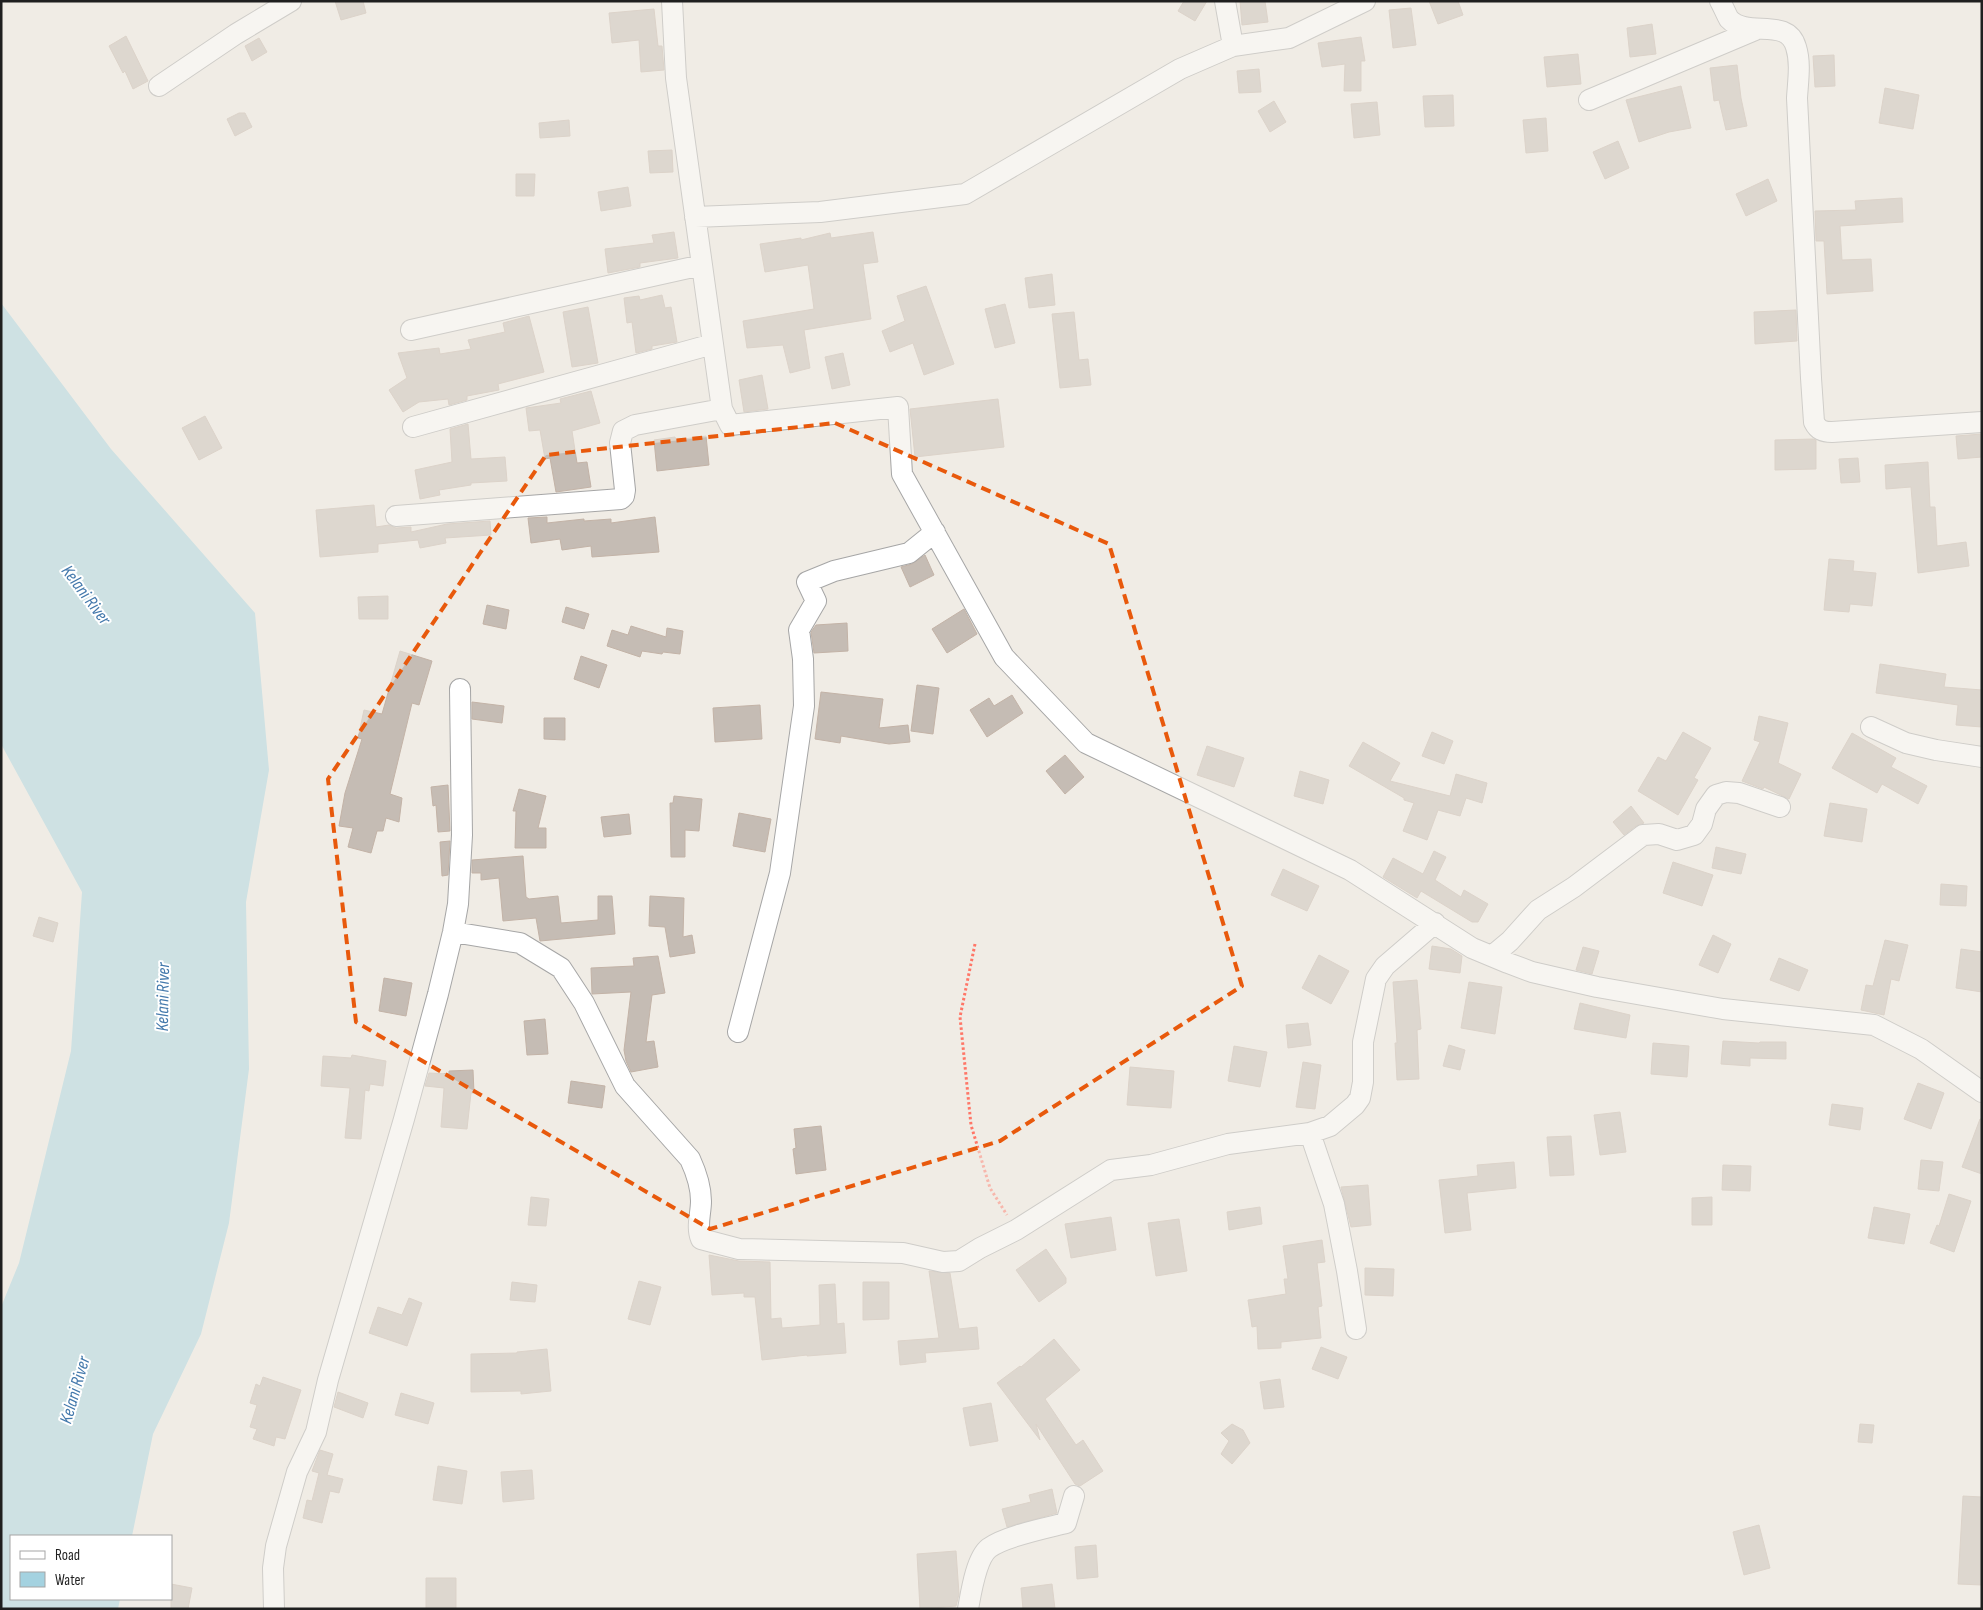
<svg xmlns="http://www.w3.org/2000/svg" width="1983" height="1610" font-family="'Sofia Sans Condensed',sans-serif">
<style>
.water{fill:#a4d2e0}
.building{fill:#c5bcb4;stroke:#c3b3a7}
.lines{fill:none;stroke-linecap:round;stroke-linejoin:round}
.street-casing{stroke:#a6a6a6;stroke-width:22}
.path{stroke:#ff7667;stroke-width:3;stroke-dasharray:2.5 2.5;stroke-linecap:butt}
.street{stroke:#fff;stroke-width:20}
.marked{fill:none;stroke:#e8590c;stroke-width:4;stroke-dasharray:10 6;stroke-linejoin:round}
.labels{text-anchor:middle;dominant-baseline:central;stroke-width:4;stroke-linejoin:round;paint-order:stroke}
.water-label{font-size:18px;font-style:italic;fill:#4479ac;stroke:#fff}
</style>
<rect width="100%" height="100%" fill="#f0ece5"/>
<path class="water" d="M1 303 111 449 255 613 269 770 246 902 249 1069 229 1223 201 1334 153 1434 132 1536H11V1599H120L118 1609H1V1307L19 1263 71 1051 82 892 1 744Z"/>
<path class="building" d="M335 1H363L366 13 341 20Z
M1184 1H1207L1195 21 1178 11Z
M1240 1H1265L1268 22 1242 25Z
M1429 1H1458L1463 15 1438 24Z
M1411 8 1416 45 1393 48 1389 10Z
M654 9 658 46H662L664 70 641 72 639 40 612 43 609 13Z
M1652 24 1656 54 1630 57 1627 28Z
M126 36 148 81 133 89 125 71 123 73 109 46Z
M1361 37 1365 61H1361V91H1344L1345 64 1322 67 1318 43Z
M259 38 267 52 252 61 245 46Z
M1578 54 1581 84 1547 87 1544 57Z
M1834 55 1835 86 1815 87 1813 56Z
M1737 65 1741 98 1747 126 1726 130 1719 100 1714 101 1710 68Z
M1259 69 1261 92 1239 93 1237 71Z
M1681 86 1691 128 1669 132 1639 142 1626 100Z
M1885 88 1919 95 1913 129 1879 123Z
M1453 95 1454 126 1425 127 1423 96Z
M1274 101 1286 122 1270 132 1258 111Z
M1377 102 1380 135 1354 138 1351 104Z
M239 113H245L252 127 235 136 227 119Z
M1546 118 1548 151 1526 153 1523 120Z
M569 120 570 136 540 138 539 123Z
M1618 141 1629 168 1605 179 1593 152Z
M672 150 673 172 650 173 648 151Z
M516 174H535L534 196H516Z
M1768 179 1777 201 1746 216 1736 194Z
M628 187 631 206 601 211 598 192Z
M1902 198 1903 222 1840 226 1842 260 1871 259 1873 291 1827 294 1824 241H1816L1815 211 1856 210 1855 201Z
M674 232 678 258 640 263V267L608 273 605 249 654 243 652 235Z
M873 232 878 262 863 264 871 319 804 330 810 368 790 373 783 345 747 348 743 321 814 309 808 265 765 272 760 244 801 238V240L830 233 831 238Z
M1052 274 1055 305 1029 308 1025 278Z
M926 286 954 364 924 375 913 343 890 352 882 331 905 321 897 296Z
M662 295 665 308 671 307 677 342 652 346V349L636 353 632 322 627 323 624 298 639 296 640 300Z
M1005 304 1015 343 995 348 985 309Z
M588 307 598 363 572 367 563 312Z
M1796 310 1797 341 1755 344 1754 312Z
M1074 312 1079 360 1088 359 1091 385 1060 388 1052 314Z
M529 316 544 372 498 384 499 390 467 396V400L449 405 448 399 419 402 403 412 389 390 407 378 398 353 439 348 440 354 471 349 468 340 505 332 503 323Z
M843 353 850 385 832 389 825 357Z
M762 375 768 409 744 412 739 380Z
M591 391 600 423 572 431 577 463 587 462 591 487 556 492 550 458 545 459 540 430 529 431 526 408 561 403 560 399Z
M998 399 1004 447 915 457 910 409Z
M205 416 222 448 199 460 182 428Z
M468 424 471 459 505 457 507 481 471 483V485L439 490 440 495 420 499 415 470 452 462 450 429Z
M1982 434V457L1958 459 1956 436Z
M706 436 709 465 657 471 654 440 675 437 676 440Z
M1813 439 1816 440V469L1775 470V440Z
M1858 458 1860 482 1841 483 1839 459Z
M1928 462 1930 507H1935L1937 546 1966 542 1969 566 1918 573 1911 487 1886 489 1885 465Z
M374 505 376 527 389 525 396 528 411 527V532L447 524 490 521 491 535 445 538 446 543 420 548 418 540 378 544V552L320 557 316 510Z
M547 517V523L584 519V521L611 519V523L655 517 659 552 592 557 591 546 562 550 560 539 531 543 528 518Z
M925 555 934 575 910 587 901 567 912 564Z
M1829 559 1854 561 1853 571 1876 573 1872 606 1850 604 1849 612 1824 610Z
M388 596V619H359L358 597Z
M487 605 509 610 506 629 483 624Z
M566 607 589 614 584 629 562 622Z
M964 609 977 634 947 653 932 629Z
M847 623 848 651 814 653 811 632 816 625Z
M631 626 666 637 667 628 683 631 680 654 663 652 662 654 642 651 640 657 607 646 612 630 628 635Z
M400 651 432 661 419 705 412 703 390 794 402 798 399 822 386 818 383 831H377L371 853 348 847 353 828 339 826 345 793 362 739 358 738 364 710 382 714Z
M581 656 607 665 599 688 574 679Z
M1880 664 1946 674 1944 687 1982 690V727L1956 725 1958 705 1876 693Z
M917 685 939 688 933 734 911 731Z
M821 692 883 699 879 728 908 725 910 742 889 744 841 736 840 743 815 739Z
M1012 695 1023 713 987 737 970 710 989 698 994 706Z
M472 702 504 706 502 723 472 719Z
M760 705 762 739 715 742 713 708Z
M1759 716 1788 723 1778 763 1801 774 1789 799 1764 787 1763 789 1742 781 1760 742 1754 740Z
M544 718H565V740L544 739Z
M1432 732 1453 741 1444 764 1422 756Z
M1683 732 1711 748 1694 778 1698 780 1678 815 1638 791 1658 757 1666 761Z
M1852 733 1896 758 1891 767 1927 786 1918 804 1882 784 1877 793 1832 768Z
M1363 742 1400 763 1390 781 1450 796 1456 774 1487 783 1482 803 1466 798 1460 816 1438 810 1427 840 1403 831 1414 803 1404 800V798L1349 766Z
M1207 746 1244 758 1234 787 1197 775Z
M1065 755 1084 777 1065 794 1046 771Z
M1300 771 1329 780 1323 804 1294 796Z
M448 785 450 831 438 832 436 805 433 806 431 787Z
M519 789 546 796 538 828H546V848H515L516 811H513Z
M674 796 702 799 699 831 685 830V857H671L670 803H673Z
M1830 803 1867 809 1862 842 1824 836Z
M1631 806 1644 823 1636 826 1624 835 1613 822Z
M739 813 771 819 765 852 733 846Z
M629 814 631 834 604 837 601 817Z
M450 841 448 875 442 876 440 842Z
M1716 847 1746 854 1741 874 1712 868Z
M1434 851 1446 857 1435 880 1461 897 1464 890 1488 904 1478 922H1472L1421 891 1417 898 1383 877 1393 858 1423 874Z
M523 856 526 897 529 899 558 896 561 923 598 920V896H612L615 934 540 941 536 918 503 921 499 878 481 880V873H472V860Z
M1673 862 1713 875 1702 906 1663 893Z
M1283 869 1319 886 1307 911 1271 895Z
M1941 884 1967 886 1966 906 1940 905Z
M650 896 684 898 683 937 692 935 695 953 670 957 665 927 649 926Z
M39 917 58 923 53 942 33 936Z
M1713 935 1731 944 1718 973 1699 965Z
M1885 940 1908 945 1899 981 1891 979 1884 1015 1861 1010 1866 985 1873 986Z
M1432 946 1451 949 1462 956 1460 973 1429 969Z
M1583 947 1599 951 1592 974 1576 970Z
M1961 949 1982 952V992L1956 988Z
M1319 955 1349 971 1331 1004 1302 988Z
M658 956 665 993 652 995 646 1042 654 1041 658 1067 631 1072 626 1061 624 1050 631 992 592 994 591 968 634 966 633 958Z
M1779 958 1808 970 1799 991 1770 980Z
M384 978 412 983 406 1016 379 1011Z
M1417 980 1421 1029 1417 1030 1419 1079 1397 1080 1395 1043H1397L1393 982Z
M1469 982 1502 987 1495 1034 1461 1028Z
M1580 1003 1630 1015 1626 1038 1574 1029Z
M545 1019 548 1054 527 1055 524 1021Z
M1308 1023 1311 1045 1288 1048 1286 1025Z
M1723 1041 1759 1043 1760 1042H1786V1059L1750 1058V1066L1721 1064Z
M1653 1043 1689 1046 1687 1077 1651 1074Z
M1449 1045 1465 1050 1460 1070 1443 1066Z
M1234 1046 1267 1052 1260 1087 1228 1081Z
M352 1055 386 1061 383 1086 370 1084 369 1091 365 1090 361 1139 345 1138 350 1088 321 1086 323 1056 351 1058Z
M1303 1062 1321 1065 1315 1109 1296 1107Z
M1130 1067 1174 1071 1171 1108 1127 1105Z
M473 1070 474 1093H471L467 1129 441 1127 444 1088 425 1086 429 1073 449 1074V1071Z
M571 1081 605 1086 602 1108 568 1103Z
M1918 1083 1944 1093 1931 1129 1904 1119Z
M1832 1104 1863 1108 1860 1130 1829 1125Z
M1620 1112 1626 1152 1600 1155 1594 1115Z
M1980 1119H1982V1174L1962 1167Z
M821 1126 826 1170 796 1174 793 1149 796 1148 794 1129Z
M1571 1136 1574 1175 1550 1176 1547 1137Z
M1921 1160 1943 1162 1939 1191 1918 1189Z
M1514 1162 1516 1188 1467 1193 1471 1230 1445 1233 1439 1180 1478 1176 1477 1165Z
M1723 1165 1751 1166 1750 1191 1722 1190Z
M1368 1185 1371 1225 1351 1227 1341 1187Z
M1949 1194 1971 1201 1954 1252 1930 1243 1937 1225 1939 1226Z
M531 1197 549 1199 546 1226 528 1225Z
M1712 1197V1225H1692V1198Z
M1260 1207 1262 1224 1229 1230 1227 1212Z
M1874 1207 1910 1214 1904 1244 1868 1238Z
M1111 1217 1116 1250 1071 1258 1065 1224Z
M1179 1219 1187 1271 1156 1276 1148 1223Z
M1322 1240 1325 1262 1317 1263 1322 1306 1318 1307 1321 1338 1281 1342V1348L1258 1349 1257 1326 1252 1327 1248 1300 1286 1294 1284 1279H1288L1283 1246Z
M1046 1249 1066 1278V1283L1039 1302 1016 1270Z
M709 1255 739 1261 770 1262 771 1319 781 1318 782 1328 820 1325 819 1285 835 1284 837 1324 844 1323 846 1353 807 1356V1355L762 1360 755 1297H744V1293L712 1295Z
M1365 1268 1394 1269 1393 1296 1365 1295Z
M929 1271 950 1273 959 1329 977 1327 979 1349 925 1353 926 1362 900 1365 898 1341 939 1338Z
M639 1281 661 1287 650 1325 628 1319Z
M512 1282 537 1285 535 1302 510 1300Z
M863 1282H889V1319L863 1320Z
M409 1298 422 1303 407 1346 369 1333 378 1307 402 1315Z
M1054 1339 1080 1370 1045 1399 1076 1445 1083 1440 1103 1471 1080 1486 1075 1484 1036 1424 1040 1440 997 1383 1020 1366 1021 1367Z
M1321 1347 1347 1357 1338 1379 1312 1369Z
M547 1349 551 1391 521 1394V1391L471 1392V1354L517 1353V1352Z
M263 1377 301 1390 285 1439 276 1437 274 1446 253 1439 257 1429 250 1427 257 1405 250 1403 256 1384 260 1386Z
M1280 1379 1284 1407 1264 1409 1260 1382Z
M338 1392 368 1403 363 1418 334 1407Z
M401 1393 434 1403 428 1424 395 1415Z
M991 1403 998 1441 970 1446 963 1408Z
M1232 1424 1243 1430 1250 1443 1232 1464 1221 1454 1229 1441 1221 1433Z
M1860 1424 1874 1425 1872 1443 1858 1442Z
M320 1450 333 1454 327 1475 343 1479 339 1493 330 1491 322 1523 303 1518 307 1500 312 1501 319 1473 312 1471Z
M438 1466 467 1471 462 1504 433 1500Z
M532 1470 534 1499 503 1502 501 1472Z
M1052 1489 1057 1513 1007 1527 1002 1509 1031 1502 1029 1495Z
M1963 1496 1982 1497V1585L1958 1584Z
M1759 1525 1770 1568 1744 1575 1733 1532Z
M1096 1545 1098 1577 1077 1579 1075 1547Z
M956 1551 959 1594 956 1606 920 1609 917 1554Z
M426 1578H456V1609H426Z
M171 1584 192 1588 188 1609H171Z
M1052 1584 1055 1609H1023L1021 1588Z"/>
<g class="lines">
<defs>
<path id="street" d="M1225 1 1233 46
M1720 1C1723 6 1726 14 1729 19 1748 39 1787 16 1796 47 1801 63 1798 81 1797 98L1811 378 1814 422C1818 430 1823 432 1832 432L1982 422
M159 86 236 34 291 1
M1589 100 1755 30
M695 217 820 212 965 194 1180 69 1233 46 1289 38 1365 1
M411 330 702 265
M722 409 730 425 898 407 902 474 1004 657 1086 743 1350 870 1472 948 1508 963 1532 972 1597 987 1723 1009 1874 1025 1921 1049 1982 1092
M413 427 713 344
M396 516 621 499 624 496 625 490 620 443 623 431 635 425 722 409 676 78 672 1
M1871 727 1906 743 1936 750 1982 757
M453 932 520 943 561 968 584 1003 625 1086 690 1159C696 1172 701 1186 701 1201 701 1214 696 1227 701 1239L739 1249 903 1253 943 1262 959 1261 980 1248 1016 1230 1111 1170 1151 1165 1228 1144 1310 1133 1330 1126 1355 1105 1360 1098 1363 1082V1042L1376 979 1385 966 1435 923
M1492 956 1510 941 1538 910 1574 887 1643 835 1659 834 1677 840 1694 835 1702 824 1706 809 1716 795 1726 792 1739 793 1780 807
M738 1032 780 873 804 706 803 659 799 630 816 601 807 582 834 571 909 553 935 532
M1310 1133 1334 1204 1347 1271 1356 1329
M274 1609 273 1568 276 1546 297 1472 316 1432 328 1380 404 1119 438 994 453 932 458 904 462 835 460 689
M968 1609C971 1593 976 1558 989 1548 1005 1536 1046 1528 1066 1523L1074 1496"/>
</defs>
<use href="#street" class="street-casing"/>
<path class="path" d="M975 944 960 1017 971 1125 990 1188 1007 1215"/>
<use href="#street" class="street"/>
</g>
<path d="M0 0H1983V1610H0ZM835 423 1109 544 1242 986 1000 1141 710 1229 356 1022 328 779 546 455Z" fill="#f0ece5" fill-opacity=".55" fill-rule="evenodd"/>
<path class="marked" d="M835 423 1109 544 1242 986 1000 1141 710 1229 356 1022 328 779 546 455Z"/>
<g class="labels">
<g class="water-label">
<text transform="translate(86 595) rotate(53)">Kelani River</text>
<text transform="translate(163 997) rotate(-89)">Kelani River</text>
<text transform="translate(75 1390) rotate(-74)">Kelani River</text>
</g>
</g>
<rect width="1983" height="1610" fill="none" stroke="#1f1f1f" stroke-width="5"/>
<rect x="10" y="1535" width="162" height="65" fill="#ffffff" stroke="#a5a5a5"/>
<rect x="20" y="1551" width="25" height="8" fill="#ffffff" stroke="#a5a5a5"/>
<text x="55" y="1560" font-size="15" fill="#1f1f1f">Road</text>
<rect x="20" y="1572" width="25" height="15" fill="#a4d2e0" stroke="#a5a5a5"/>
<text x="55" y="1585" font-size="15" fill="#1f1f1f">Water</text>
</svg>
